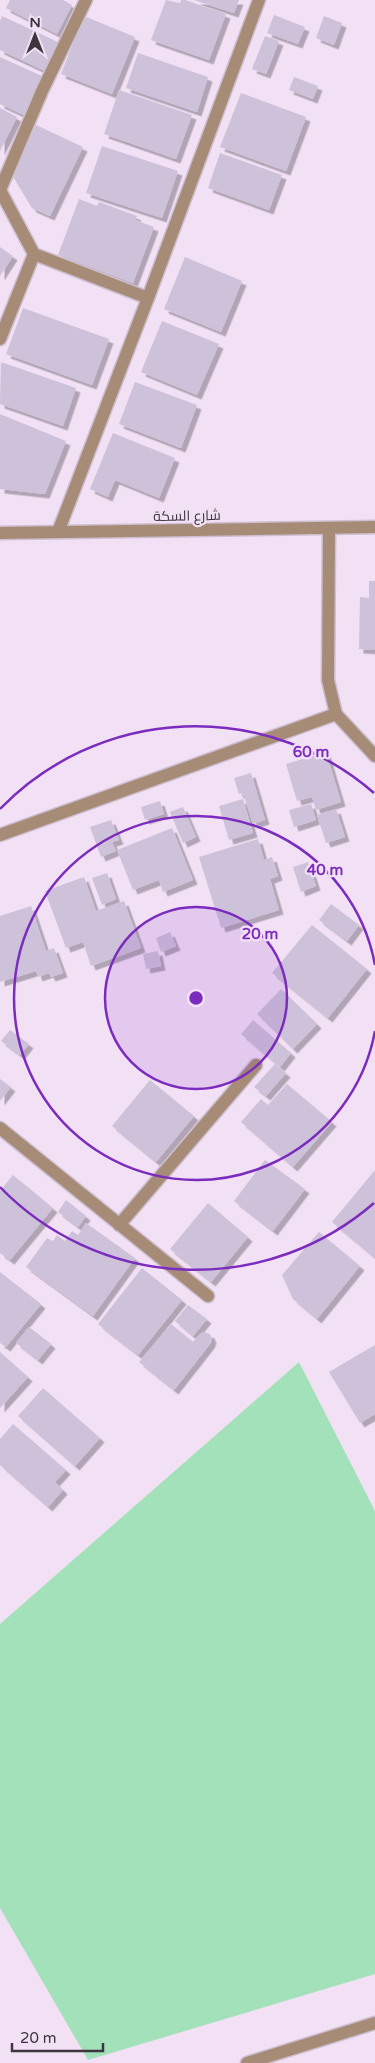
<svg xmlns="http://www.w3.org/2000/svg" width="375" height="2063" font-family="'Varela Round',Cairo,sans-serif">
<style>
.green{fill:#a2e1ba}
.building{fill:#cdc2d9;filter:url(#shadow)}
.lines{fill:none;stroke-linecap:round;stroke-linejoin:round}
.minor-casing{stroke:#cebed0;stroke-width:15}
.minor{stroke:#a68c77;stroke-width:12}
.ring{fill:none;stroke:#7b2cbf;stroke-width:2.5}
.labels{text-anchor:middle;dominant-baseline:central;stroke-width:4.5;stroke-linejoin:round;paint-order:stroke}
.street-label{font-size:14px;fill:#3d363e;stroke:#f2e0f5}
.centre{fill:#7b2cbf;stroke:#f2e0f5;stroke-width:2.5}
.ring-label{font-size:15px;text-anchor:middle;font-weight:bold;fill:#7b2cbf;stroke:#f2e0f5;stroke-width:4.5;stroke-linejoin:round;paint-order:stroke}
</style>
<defs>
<filter id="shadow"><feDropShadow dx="4.5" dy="4.5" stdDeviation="0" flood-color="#0004"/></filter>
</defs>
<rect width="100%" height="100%" fill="#f2e0f5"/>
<path class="green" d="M299 1362 375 1511V1974L88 2060 0 1908V1624Z"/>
<path class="building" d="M10 0H63L72 5 57 34 6 8Z
M166 0 180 3 181 0H185L226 14 209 60 151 40Z
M194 0H239L234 13Z
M274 15 305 27 298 44 267 33Z
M2 16 60 43 47 72 0 50V21Z
M84 16 135 37 112 94 61 74Z
M324 16 342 23 334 45 316 38Z
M265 36 279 41 266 74 252 69Z
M138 53 208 77 197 112 126 88Z
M0 57 44 77 26 116 0 104Z
M294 77 318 86 313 99 289 90Z
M119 90 192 115 176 159 104 134Z
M241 93 306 117 286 171 220 147Z
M0 108 17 117 0 151Z
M36 125 83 147 50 216 32 208 12 175Z
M102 146 178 171 162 218 86 193Z
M220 153 282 175 269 210 208 188Z
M79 199 97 206 99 202 137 216 135 220 154 227 133 283 58 255Z
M0 247 13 256 0 276Z
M185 257 242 281 221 332 164 309Z
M23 308 109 339 92 385 6 354Z
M162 321 219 344 197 395 141 372Z
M1 362 76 388 63 426 0 404Z
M135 382 197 405 181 448 119 424Z
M0 414 66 441 45 494 0 489Z
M113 433 175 458 159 498 115 480 108 497 90 489Z
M369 581H375V650L359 649 360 597 369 598Z
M326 752 341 802 316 810 312 797 297 801 286 764Z
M251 773 265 820 253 824 243 793 239 794 234 778Z
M243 799 253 833 229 840 219 806Z
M160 801 164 814 145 820 141 807Z
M311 804 316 820 294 827 289 810Z
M183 807 196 837 183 843 170 812Z
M336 809 345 837 326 843 317 815Z
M111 820 119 840 112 842 116 851 101 857 90 827Z
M172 828 193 880 163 892 159 880 133 890 117 850Z
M258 839 264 860 272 857 278 876 270 879 279 910 221 928 199 857Z
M308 862 316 886 301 892 293 867Z
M107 873 116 899 102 905 92 878Z
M84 877 96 911 124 901 141 948 91 966 83 942 66 948 45 891Z
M331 904 359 925 347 941 319 920Z
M31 906 46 951 54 948 63 973 51 977 49 973 38 977 36 971 0 982V916Z
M312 925 367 969 328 1018 272 973Z
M170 932 176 946 161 952 156 938Z
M158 951 161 966 146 969 143 954Z
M281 989 317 1024 293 1049 257 1014Z
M253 1020 291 1053 280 1067 241 1034Z
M10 1030 29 1044 20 1055 1 1041Z
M275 1064 286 1073 266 1096 254 1087Z
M0 1079 11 1087 0 1101Z
M150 1080 194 1116 156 1162 112 1126Z
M287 1084 332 1122 293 1167 241 1122 261 1099 268 1105Z
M265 1160 305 1189 273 1231 234 1201Z
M375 1170V1255L374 1257 332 1222Z
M13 1175 53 1208 10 1260 0 1253V1191Z
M66 1200 86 1216 78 1227 58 1212Z
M208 1203 248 1237 211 1282 170 1249Z
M86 1223 135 1258 93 1316 26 1267 47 1238 53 1241 57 1235 65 1241 72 1231 78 1235Z
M319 1232 360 1266 317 1319 293 1299 282 1275Z
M142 1268 182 1300 138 1355 98 1324Z
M0 1272 41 1304 6 1347 0 1343Z
M188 1305 207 1319 193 1336 175 1321Z
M171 1324 193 1342 199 1335 204 1332 210 1334 212 1339 210 1344 174 1390 139 1362Z
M29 1327 51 1344 38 1360 16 1343Z
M375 1345V1414L360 1423 329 1372Z
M0 1352 28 1377 0 1408Z
M43 1388 100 1438 75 1466 18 1416Z
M13 1424 66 1470 55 1482 63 1490 48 1507 0 1465V1439Z"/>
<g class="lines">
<defs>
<path id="minor" d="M0 190 42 91 86 0
M0 190 34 254 148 298
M0 339 34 254
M329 529 328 680 336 714 375 756
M58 532 148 298 259 0
M0 533 375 527
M0 835 336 714
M0 1128 208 1296
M119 1225 256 1065
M247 2063 375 2023"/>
</defs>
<use href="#minor" class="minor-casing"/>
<use href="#minor" class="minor"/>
</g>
<circle cx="196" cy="998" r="91" fill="#7b2cbf" fill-opacity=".12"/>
<g class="ring">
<circle cx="196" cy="998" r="91"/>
<path d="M375 1031A182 182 0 1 1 375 965"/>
<path d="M374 1203A272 272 0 0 1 0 1187M0 809A272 272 0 0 1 374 793"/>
</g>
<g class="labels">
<g class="street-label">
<text transform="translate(187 516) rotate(-1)">شارع السكة</text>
</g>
</g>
<circle cx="196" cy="998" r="8" class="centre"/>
<g class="ring-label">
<text x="311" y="757">60 m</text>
<text x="325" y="875">40 m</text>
<text x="260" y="939">20 m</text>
</g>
<g transform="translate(35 35)" stroke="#f2e0f5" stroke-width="4" paint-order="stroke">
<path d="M0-4L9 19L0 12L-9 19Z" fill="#3d363e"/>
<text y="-8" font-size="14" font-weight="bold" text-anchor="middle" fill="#3d363e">N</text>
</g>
<path d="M12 2043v8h91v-8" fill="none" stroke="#3d363e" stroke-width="2.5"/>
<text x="20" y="2043" font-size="15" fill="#3d363e" stroke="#f2e0f5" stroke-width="4" paint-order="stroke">20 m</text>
</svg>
